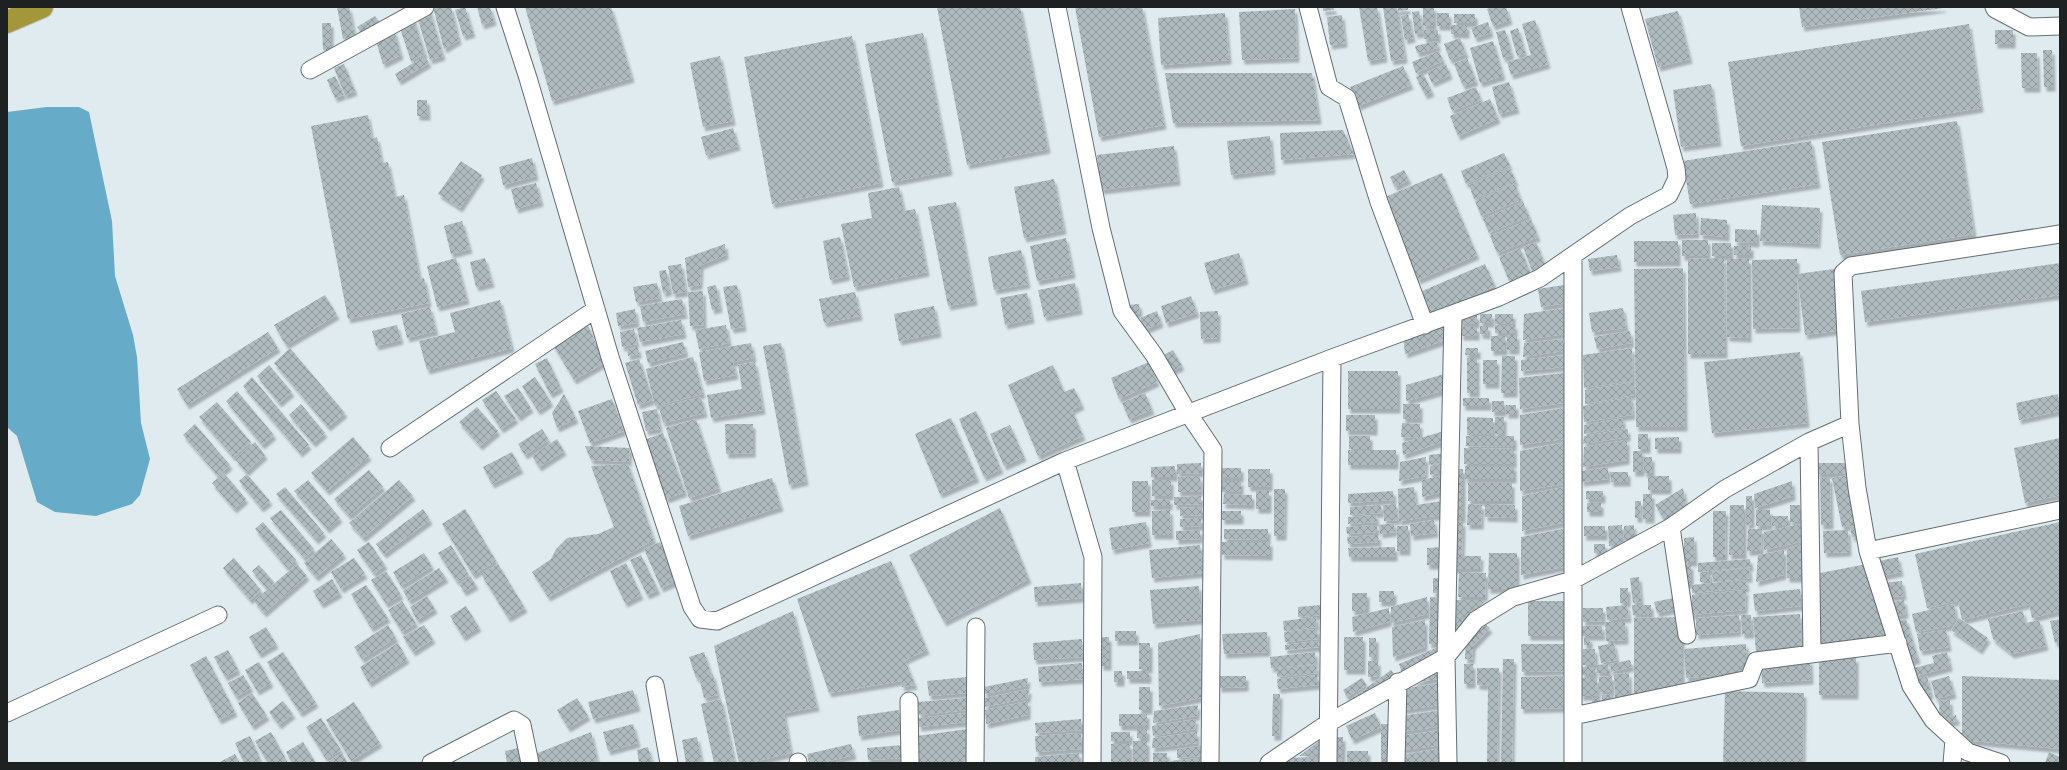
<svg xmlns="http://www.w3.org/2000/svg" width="2067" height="770" font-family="Cabin,sans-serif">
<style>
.water{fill:#66abc8}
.building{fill:url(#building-cross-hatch);filter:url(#shadow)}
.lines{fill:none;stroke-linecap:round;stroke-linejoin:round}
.street-casing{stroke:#646e73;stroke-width:19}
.highway-casing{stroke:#c4c5c6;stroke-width:24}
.street{stroke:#fff;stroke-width:17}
.highway{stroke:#a39739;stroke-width:22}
</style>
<defs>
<pattern id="building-cross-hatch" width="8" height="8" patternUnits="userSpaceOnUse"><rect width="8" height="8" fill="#afbabf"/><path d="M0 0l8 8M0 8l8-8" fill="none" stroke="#8e979b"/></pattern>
<filter id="shadow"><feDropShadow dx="2.5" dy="4.5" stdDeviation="1" flood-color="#0004"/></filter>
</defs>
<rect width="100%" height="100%" fill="#e0ebf0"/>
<path class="water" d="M47 107H79L89 112 112 221 115 276 133 335 137 357 141 423 150 459 140 495 132 504 96 516 55 512 37 502 17 436 7 427V112Z"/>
<path class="building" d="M337 7H349L355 37 343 39Z
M433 7H451L459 40 444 49Z
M465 7 473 33 463 36 455 10Z
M477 7H490L494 21 482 25Z
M525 7H611L632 78 552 101Z
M937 7H1020L1048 149 967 165Z
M1075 7H1142L1164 125 1099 137Z
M1323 7H1334V10L1323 11Z
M1359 7H1377L1385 58 1368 61Z
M1383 7H1397L1405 59 1391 61Z
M1398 7H1408V10L1398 11Z
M1423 7H1434V26H1423Z
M1493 7H1506L1510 20 1493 26 1487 9Z
M1799 7H1943L1944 8 1802 27Z
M429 8 443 56 430 60 417 16Z
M1295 9 1297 58 1242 60 1239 12Z
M1419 11 1423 33 1415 34 1412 12Z
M1678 11 1690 59 1658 67 1645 19Z
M1225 13 1229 60 1161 65 1158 18Z
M1437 13H1449V26H1437Z
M1408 14 1413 38 1405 40 1401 16Z
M1454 14H1475V23H1454Z
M1342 15 1345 43 1330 45 1327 17Z
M375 16 380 23 362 34 357 27Z
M413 17 425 54 411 61 399 25Z
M1535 20 1548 64 1511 75 1507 62 1531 55 1522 24Z
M1488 22 1491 33 1475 38 1471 28Z
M322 23H331V50H323Z
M1969 24 1981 108 1741 146 1728 62Z
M1451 25H1467V34H1451Z
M1518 28 1525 53 1517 56 1510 31Z
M394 30 401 55 383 64 376 41Z
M1424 30H1438V39H1424Z
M1505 30 1512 55 1503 58 1496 32Z
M1995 30H2013V44H1995Z
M923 33 950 171 892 182 865 44Z
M852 36 881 183 772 204 744 57Z
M1460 38 1466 54 1450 60 1444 44Z
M1437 41 1438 48 1417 53 1415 46Z
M1493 41 1503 76 1480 83 1470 48Z
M2043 50H2052L2053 87H2044Z
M1439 51 1443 61 1416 73 1412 62Z
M2021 53H2037L2038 88H2022Z
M425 56 429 63 399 81 395 74Z
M720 56 733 121 703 127 690 63Z
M1467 58 1476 81 1463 86 1454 64Z
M344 64 355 91 345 95 334 68Z
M1446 64 1450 75 1432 83 1427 72Z
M1403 66 1411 85 1358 106 1350 87Z
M1165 73H1312L1319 120 1173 123Z
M1423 73 1432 92 1425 95 1416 77Z
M335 76 344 95 335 98 327 80Z
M1509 82 1517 109 1499 114 1492 87Z
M1711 84 1719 142 1681 147 1673 90Z
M1476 87 1481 100 1452 111 1447 98Z
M1490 99 1498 119 1458 136 1450 116Z
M417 100H427L428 116H417Z
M368 115 372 139 377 137 382 163 388 162 395 197 404 195 420 279 424 278 429 303 348 319 311 126Z
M1957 121 1974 234 1840 255 1822 142Z
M733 128 738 146 706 155 701 137Z
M1343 130 1354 154 1281 160 1280 133Z
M1270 136 1273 170 1231 175 1227 141Z
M1811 141 1818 184 1690 204 1683 161Z
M1174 146 1178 181 1101 190 1097 155Z
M1504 153 1510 166 1466 184 1461 171Z
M532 158 536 176 503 185 499 167Z
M461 161 482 175 460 208 438 194Z
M1510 168 1516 182 1474 199 1469 185Z
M1404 170 1409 180 1395 187 1390 177Z
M1442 173 1477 255 1418 280 1383 198Z
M1054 179 1064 230 1024 238 1014 187Z
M536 183 541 202 516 209 511 189Z
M1515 184 1521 200 1481 216 1475 201Z
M899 187 904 211 915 209 927 272 854 287 841 224 872 218 868 193Z
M956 202 975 301 948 306 928 207Z
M1523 202 1529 216 1489 233 1483 219Z
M1762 205 1820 208 1818 244 1760 241Z
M1696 213 1697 234 1675 235 1673 215Z
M1701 218 1727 220V237L1700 235Z
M1531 219 1538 237 1497 253 1490 236Z
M462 221 470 249 451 254 444 226Z
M1735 229 1757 230V243L1735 242Z
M840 237 848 276 830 280 823 241Z
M1066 238 1073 274 1037 281 1030 246Z
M1682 240H1708V256H1682Z
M1634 241H1678V262H1634Z
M1536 242 1546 267 1533 273 1523 247Z
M1712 243H1731V256H1712Z
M725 244 726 255 701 265 700 285 688 287 685 258Z
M1734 246H1751V255H1734Z
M1520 248 1531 274 1510 283 1499 257Z
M1021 250 1028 284 994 290 988 257Z
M1239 253 1246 280 1212 290 1204 263Z
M1617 255 1619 267 1590 271 1588 259Z
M456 258 467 300 437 307 427 266Z
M485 258 492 283 476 287 470 262Z
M1724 258 1725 354H1688V259Z
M1727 259H1749V338L1727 337Z
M1797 259V274L1834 269 1842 330 1805 335 1797 274 1798 328 1753 329 1752 260Z
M2060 263V295L1865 322 1861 291Z
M681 264 686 292 673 294 668 266Z
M1485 264 1495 286 1430 314 1420 292Z
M1683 268 1685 427H1636L1634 269Z
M666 270 670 291 663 293 659 271Z
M657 283 660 298 636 302 633 287Z
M1075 283 1080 310 1044 317 1038 290Z
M716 285 720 308 712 310 707 287Z
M737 285 744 327 731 329 723 287Z
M1564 285 1567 303 1541 307 1538 289Z
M703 291 704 325 690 326 688 292Z
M855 292 860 316 824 323 819 299Z
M1027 293 1032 319 1005 325 1000 298Z
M325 295 337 315 286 345 274 325Z
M1191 296 1197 313 1166 323 1161 306Z
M682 299 685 314 643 322 640 306Z
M500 300 512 348 427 370 419 341 455 332 450 313Z
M1139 304 1140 313 1128 314 1127 305Z
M934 306 939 333 899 341 894 314Z
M430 307 436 331 407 338 401 314Z
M1565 308V334L1523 340 1524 314Z
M1623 308 1626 328 1592 332 1589 313Z
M635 309 637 323 618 326 616 313Z
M1157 311 1161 323 1144 330 1140 318Z
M1218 311V338L1201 339 1200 312Z
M1480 314H1492V323H1480Z
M1495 314H1513V324H1495Z
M1460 315H1477V324H1460Z
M681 320 684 334 640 342 637 328Z
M1447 323 1448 339 1405 354 1403 335Z
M397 325 401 340 376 346 372 331Z
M588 325 604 363 574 380 553 345Z
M726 325 729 343 699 349 695 330Z
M1495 325H1515V333H1495Z
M1480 326H1488V335L1480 334Z
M1461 327H1477V336H1461Z
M634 329 637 344 622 347 620 332Z
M1630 331 1632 343 1597 349 1594 337Z
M268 332 278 348 187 405 177 389Z
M1507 335H1517V350H1507Z
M1491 336H1505V351H1491Z
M1563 339V351L1523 357 1524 343Z
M683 342 686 353 648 363 645 351Z
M751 343 754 358 733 362 736 375 704 381 699 352Z
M781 343 806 481 789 485 763 346Z
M638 347 639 354 628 356 627 349Z
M290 348 345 413 328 427 274 363Z
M1466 348H1478V355H1465Z
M1632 348 1633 381 1584 388 1583 355Z
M1173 350 1182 366 1170 372 1162 356Z
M1800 352 1807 423 1712 433 1704 362Z
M1566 355V367L1521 371V360Z
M1502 356H1515V393H1501Z
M693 357 703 394 655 406 646 369Z
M547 358 561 388 550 394 535 364Z
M1467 358H1477V393H1467Z
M639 359 653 400 638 405 625 363Z
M1483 360H1497V384H1483Z
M755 362 763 410 711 418 707 395 742 389 738 365Z
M1149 362 1157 382 1119 399 1111 378Z
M269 365 292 392 279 403 257 376Z
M1053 365 1064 392 1074 388 1082 405 1072 410 1083 436 1038 456 1008 385Z
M1348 371H1398V409H1348Z
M1448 373 1449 389 1406 401V385Z
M1564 373V403L1520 409 1519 378Z
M252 377 309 445 300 453 243 386Z
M535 377 551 402 538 411 522 386Z
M1634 382V395L1585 404V390Z
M518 388 531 408 518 417 504 396Z
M237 391 274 435 262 445 226 401Z
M496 391 516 419 501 429 482 400Z
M1145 393 1152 410 1129 419 1122 403Z
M564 394 576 419 557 428 552 413Z
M2058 394 2060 411 2019 420 2016 403Z
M701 397 705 413 663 423 659 407Z
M1631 397 1633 415 1584 422 1583 406Z
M1463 398H1489V406H1463Z
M612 399 624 431 590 443 578 411Z
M1492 401H1504V412H1492Z
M217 402 251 442 233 457 199 417Z
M301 404 325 433 313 443 289 415Z
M1403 404H1420V419H1403Z
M1506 405H1516V414H1506Z
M477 407 498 431 480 446 459 422Z
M1564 408V439L1520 445V415Z
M657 409 660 429 646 431 642 412Z
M976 411 1001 469 984 477 959 419Z
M1346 415H1375V431H1346Z
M1467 417 1493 418V435H1467Z
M1495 417H1504V434H1495Z
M951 418 977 478 940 494 915 434Z
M1623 418V428L1584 434V425Z
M696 419 719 488 689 498 666 428Z
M1402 423 1420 424V438L1401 437Z
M195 424 230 465 218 476 183 435Z
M725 424H753V453L726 454Z
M1010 425 1024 457 1004 466 990 434Z
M542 429 549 440 525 455 518 444Z
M1628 429V437L1583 444 1584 436Z
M1441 432 1442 442 1403 455 1402 443Z
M663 433 685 492 666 499 644 440Z
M1638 434H1648V449H1638Z
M1349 436H1370V449H1349Z
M1466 436H1514V447L1466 446Z
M353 437 369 456 327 491 311 473Z
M1679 437V449H1655V438Z
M2060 438V495L2025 503 2014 448Z
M557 439 564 451 539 467 532 456Z
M1627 440V460L1583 467 1584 447Z
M255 442 265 455 246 472 235 459Z
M1566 442 1565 484 1520 491V451Z
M585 446 630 448 629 462 591 460Z
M1464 448 1514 449V464H1464Z
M1348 450H1396V465H1348Z
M1633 451H1642V472H1633Z
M512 452 521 469 492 484 483 467Z
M1447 453V462L1429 465V455Z
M1426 457 1425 476 1399 481 1400 462Z
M1644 457H1652V473H1644Z
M1201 463V473L1177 474V464Z
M1447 463V471L1430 475V466Z
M1817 463H1846V474H1817Z
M628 464 654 540 548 597 532 572 551 559 556 549 567 538 598 534 614 527 591 466Z
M1175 466V477H1151V467Z
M1465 466H1514V479H1465Z
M1608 467V479L1581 482 1582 471Z
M1219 468H1241V478H1219Z
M1248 469H1270V487H1248Z
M1453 469H1463V519H1452Z
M369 470 383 487 349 516 334 499Z
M1610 472H1628V482H1611Z
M224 473 246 499 234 509 212 483Z
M247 474 270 501 261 508 239 481Z
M1447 474V491L1422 497V480Z
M1849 475 1860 536 1852 537 1850 526 1842 527 1832 478Z
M1200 476 1201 492H1178V477Z
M1648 476H1669V490H1648Z
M772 478 781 507 688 536 679 506Z
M1820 478H1830L1831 525H1821Z
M308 480 340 518 327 529 294 491Z
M399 480 413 496 363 538 349 523Z
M1152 480H1171V496H1152Z
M1132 481H1148V512H1132Z
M1222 481H1241V492H1222Z
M1792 481 1793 496 1755 508 1754 494Z
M1468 483H1512V501H1468Z
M1568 486V522L1522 531V496Z
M285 487 324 533 316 540 276 494Z
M1414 487 1416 505 1442 501V515L1399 521 1398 489Z
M1683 488 1686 507 1664 520 1655 505Z
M1274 489H1285L1284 536H1274Z
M1256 491H1269V509H1256Z
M1393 491 1394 500 1348 503V494Z
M1586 491H1603V499H1586Z
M1224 494 1252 495V505L1223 504Z
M1643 494H1652V519H1643Z
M1201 496V504L1174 505V497Z
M1746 496H1752V524L1746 525Z
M1170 499V506H1151V500Z
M1635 501H1641L1640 518H1635Z
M1587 503H1601V512H1587Z
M1396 504 1398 520 1384 521 1383 505Z
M1468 504 1482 505 1481 525H1467Z
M1485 504 1515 505V518L1485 517Z
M1381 505 1382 513 1350 515V507Z
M1730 505H1744V555H1729Z
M1790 505H1800V522H1790Z
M1202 507V515L1180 516V508Z
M1000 508 1029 579 944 622 909 555Z
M423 509 430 520 384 554 376 544Z
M465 509 496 561 473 575 442 524Z
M281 510 314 549 304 558 270 518Z
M1170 510 1171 535H1152V511Z
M1756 510H1770V526H1756Z
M1222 511H1241V520H1222Z
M1713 511H1726L1725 557H1713Z
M1376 515 1377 522 1348 524V517Z
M1772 516H1788V526H1772Z
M1201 518V526L1180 527V519Z
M1434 520 1436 533 1411 536 1410 524Z
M1452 521 1463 522 1462 556H1481L1480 569H1452Z
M263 522 296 560 287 568 255 529Z
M1146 522 1149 543 1112 550 1109 528Z
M2060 522V611L2032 618 2029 604 1962 620 1958 601 1927 608 1915 554Z
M1394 523 1395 532 1380 534 1379 525Z
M1804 523V541L1764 550V532Z
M1377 525V532L1347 534 1346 527Z
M1622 525V546H1609L1608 526Z
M1634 525V540H1624V526Z
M1397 526H1408V551H1397Z
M1584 526H1605V536H1584Z
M1567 528 1568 566 1521 575V537Z
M1224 529H1268V540L1224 539Z
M1748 529H1762L1761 551H1747Z
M1200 530V539L1176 540V531Z
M1848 530 1849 552 1824 553 1823 531Z
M1378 535 1379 542 1348 544 1347 537Z
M1694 537 1695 562H1684V538Z
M331 539 344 554 316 577 304 563Z
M369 542 385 565 374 574 357 550Z
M660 542 677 581 661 588 644 549Z
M1222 542H1270V556L1222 555Z
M1804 543V578H1787V549Z
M1594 544H1605V553H1594Z
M451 545 469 575 457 582 438 553Z
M1200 545 1203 573 1152 578 1149 550Z
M1395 547V557H1349L1348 548Z
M1444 547 1445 565H1427V548Z
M1784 550V575L1756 582 1758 555Z
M424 553 432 566 401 586 393 572Z
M1489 553H1517V589H1488Z
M641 555 658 590 647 595 630 560Z
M1898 557 1901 572 1878 577 1875 562Z
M234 558 261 590 250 600 223 568Z
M354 558 365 574 341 589 331 572Z
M1750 559 1751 567 1698 572V563Z
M891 561 927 650 905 660 915 685 902 687 901 681 829 693 797 599Z
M626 563 641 595 625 603 610 571Z
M297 564 307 576 264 613 254 601Z
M498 564 525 608 508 618 481 574Z
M1867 564 1891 636 1818 647 1815 574Z
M259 565 274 582 267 589 252 571Z
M1682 565H1691V584H1683Z
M439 568 446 578 409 601 403 591Z
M1749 568 1750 578 1713 582 1712 572Z
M386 571 401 595 386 604 371 580Z
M1459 572 1486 573 1485 597H1458Z
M1700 573H1711L1710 582H1700Z
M471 577 476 585 464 592 459 584Z
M1639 577 1641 602 1633 603 1630 578Z
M1433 578 1446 579V594L1433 593Z
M332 579 340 593 321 604 313 591Z
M1746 580 1747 588 1692 593V585Z
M1902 581 1904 596 1886 597 1882 583Z
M1081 583 1082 598 1035 602 1034 587Z
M366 585 388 618 371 628 351 594Z
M1199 586 1201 620 1153 624 1150 590Z
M1620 588H1628V603H1620Z
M1800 589 1802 606 1755 611 1753 594Z
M1746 590 1745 610 1691 615 1692 595Z
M1379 591H1394V602H1379Z
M1352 593H1367V611H1352Z
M427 596 435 609 417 620 410 607Z
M1427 597 1428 614 1391 623V607Z
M1430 597 1445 598 1444 644H1429Z
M1678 597 1680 608 1657 613 1654 602Z
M1454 600H1487L1453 631Z
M1904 600 1906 614 1891 617 1888 603Z
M402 601 416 623 402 632 388 610Z
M1528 601H1567L1568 636H1528Z
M1954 604 1956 617 1950 626 1916 632 1912 614Z
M1321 605 1322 615 1298 617V607Z
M1627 605 1629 618 1607 620 1606 607Z
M1632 605H1651V615H1633Z
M466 606 479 627 463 637 450 616Z
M1389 608V622L1353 632 1352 617Z
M1583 608H1603V621L1583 622Z
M793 611 817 707 784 713 791 753 749 763H739L714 646Z
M2023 611 2025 623 2039 620 2046 646 2012 654 1993 639 1988 619Z
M1800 614 1802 649 1756 652 1753 617Z
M1739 615V632L1696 635V618Z
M1741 615H1751L1752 634H1742Z
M1316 617 1317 627 1284 631 1283 621Z
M1682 617V689L1634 698V618Z
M1959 618 1988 638 1980 650 1951 630Z
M1906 619 1918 659 1907 663 1895 622Z
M2060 619V642L2055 643 2050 621Z
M1425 620V647L1393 657 1392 627Z
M1481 621 1490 628 1473 646 1472 660 1465 659 1466 638Z
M1605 622H1625L1626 640 1606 641Z
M388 625 396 638 362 659 354 647Z
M424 625 433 639 413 652 403 637Z
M1582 626H1602L1603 636H1582Z
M266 627 276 644 259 654 249 637Z
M1317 629 1318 639 1285 642 1284 632Z
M1946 630 1949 647 1920 651 1917 634Z
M1115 631H1136V641H1115Z
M1267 632 1268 652 1224 654 1222 634Z
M1200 634 1201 698 1159 706 1158 643Z
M1101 637H1109V666H1101Z
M1344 637H1363V670H1344Z
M1369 638H1376V658L1369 657Z
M1584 638H1590V645H1584Z
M1082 639 1083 657 1034 660 1033 643Z
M1318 641 1319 647 1285 650V645Z
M398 643 407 659 369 683 360 667Z
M1139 643H1150V669H1139Z
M1614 643 1617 660 1601 663 1598 646Z
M1521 644H1568L1569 671 1522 672Z
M1746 644 1748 673 1686 678 1684 649Z
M1438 647 1442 656 1402 673 1399 664Z
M1583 649H1595L1596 665H1583Z
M228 650 238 670 225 677 214 657Z
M283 652 316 703 300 713 267 662Z
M704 652 711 674 696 678 689 657Z
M1315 652 1316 664 1271 668 1270 657Z
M1947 652 1950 667 1916 676 1914 668 1934 663 1932 656Z
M206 656 235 712 219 720 190 665Z
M1819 658H1856V695H1819Z
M1503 659H1514L1512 763H1501Z
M1630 660 1632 667 1611 672 1610 664Z
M1810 660 1811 680 1762 683 1761 664Z
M1368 661H1378V676L1368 677Z
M259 662 271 683 257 691 245 670Z
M1082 663 1083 679 1039 682 1038 667Z
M1464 664H1473V684H1464Z
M1608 664 1609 673H1597V665Z
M1316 665 1317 673 1277 677V669Z
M1442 665 1444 678 1410 683Z
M1582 667H1595V675H1582Z
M1477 668H1499L1497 763H1487L1488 686 1477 685Z
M1391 670 1396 677 1356 706 1351 699Z
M1114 671H1122V682H1114Z
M1127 671H1149V679H1127Z
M1629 673 1630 699H1615L1614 674Z
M713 674 718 695 704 698 699 677Z
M243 675 251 688 236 697 228 683Z
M1317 675 1318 685 1278 689 1277 679Z
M1219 676H1246V687L1219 688Z
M1563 676 1564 708 1521 709V677Z
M1612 676V692H1599V677Z
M1927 676 1931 695 1923 697 1916 679Z
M1949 676 1954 694 1936 699 1931 681Z
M1962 676 2060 680V749L1962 740Z
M967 677 968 693 929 696 927 681Z
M1028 678 1027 686 984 694V687Z
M1362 678 1367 685 1347 697 1343 690Z
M1580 678H1597L1598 696H1581Z
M1440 683 1441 705 1402 710 1401 689Z
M1139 687H1150V710H1139Z
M1029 689 1028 698 985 707V698Z
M633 690 638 707 593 719 588 702Z
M1725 691 1804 693 1803 763H1723Z
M252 693 267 716 252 726 238 703Z
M1273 694H1280L1279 736H1272Z
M1613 694V705H1602V695Z
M1592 697H1600V705H1592Z
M577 698 588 716 568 728 557 710Z
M966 698 968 710 919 715 918 702Z
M721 699 735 763H714L701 704Z
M1950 700 1951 716 1956 715 1957 721 1940 723 1939 701Z
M283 701 293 714 279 725 269 712Z
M1028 701V715L986 724 985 710Z
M354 702 380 743 351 761 326 720Z
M1198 705 1197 716 1153 723 1154 711Z
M899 710 901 730 859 736 857 716Z
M1442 710V726L1401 732V716Z
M966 713 967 722 919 727 918 718Z
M1375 713 1381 727 1352 740 1346 726Z
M1119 714H1147V726H1119Z
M321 718 341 750 326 759 306 727Z
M1081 719 1082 730 1036 733 1035 723Z
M1196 719 1195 729 1153 736 1152 726Z
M633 724 638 743 608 751 603 732Z
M1381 724H1393V763H1381Z
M967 729V763H918L917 736Z
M1137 729H1147V738H1137Z
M1442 730 1443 745 1401 750V736Z
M271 732 288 763H268L255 741Z
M591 732 598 763H533L530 756Z
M1111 732H1130V741H1111Z
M1197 732V743L1152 748 1153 738Z
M1081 733 1082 749 1036 752 1035 736Z
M250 736 262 763H244L235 743Z
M697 737 702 763H686L682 740Z
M1334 737H1343V763H1334Z
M1322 739 1323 756H1299Z
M1133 741H1147V763H1133Z
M303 742 316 763H292L286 752Z
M851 744 854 755 821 763H809L807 754Z
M1111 744H1130V763H1111Z
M903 745 904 758 868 760 867 748Z
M1201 746V756L1177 758V749Z
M648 747 652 763H639L637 750Z
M518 748 521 763H507L505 751Z
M1444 748V763H1402L1401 755Z
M1347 751H1368V763H1347Z
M2049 752 2060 757V763H2045Z
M342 753 348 763H326Z
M1079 753 1080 763H1035V757Z
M1153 753H1167V763H1153Z
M235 754 240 763H218Z
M1323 757V763H1281V758Z
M1200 758V763H1170V761Z
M843 760V763H833Z"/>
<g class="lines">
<defs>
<path id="street" d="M505 7 528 78 610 357 692 607 700 619 717 621 1065 461 1332 358 1499 297 1540 278 1630 216 1669 195 1677 178 1676 168 1630 7
M1057 7 1101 228 1122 311 1154 355 1188 413 1213 450 1210 763
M1308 7 1329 87 1347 98 1379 202 1425 325
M1994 7 1995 9 2029 27 2060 26
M310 70 425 7
M1850 424 1843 273 1851 266 2060 234
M1809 442 1812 654
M390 448 596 309
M1065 461 1093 557 1092 763
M1671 527 1687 635
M1868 551 1911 686 1933 720 1968 752 2001 763
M655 685 669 763
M909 701 910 763
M7 713 218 615
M1573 716 1744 680 1749 679 1756 661 1898 643
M798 762V763
M431 763 514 720 522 725 530 763
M975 763 976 627
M1269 763 1328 723 1446 657 1453 314
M1328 763 1332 358
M1396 763 1398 682
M1448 763 1446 657 1476 620 1513 597 1573 580 1671 527 1725 489 1809 442 1850 424 1857 488 1868 551 2060 510
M1573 763V256
M1952 763 1954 740"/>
<path id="highway" d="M7 22 42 7"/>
</defs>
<use href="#street" class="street-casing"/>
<use href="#highway" class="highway-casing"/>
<use href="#street" class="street"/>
<use href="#highway" class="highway"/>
</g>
<rect width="2067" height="770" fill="none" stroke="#1d2122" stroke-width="16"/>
</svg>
